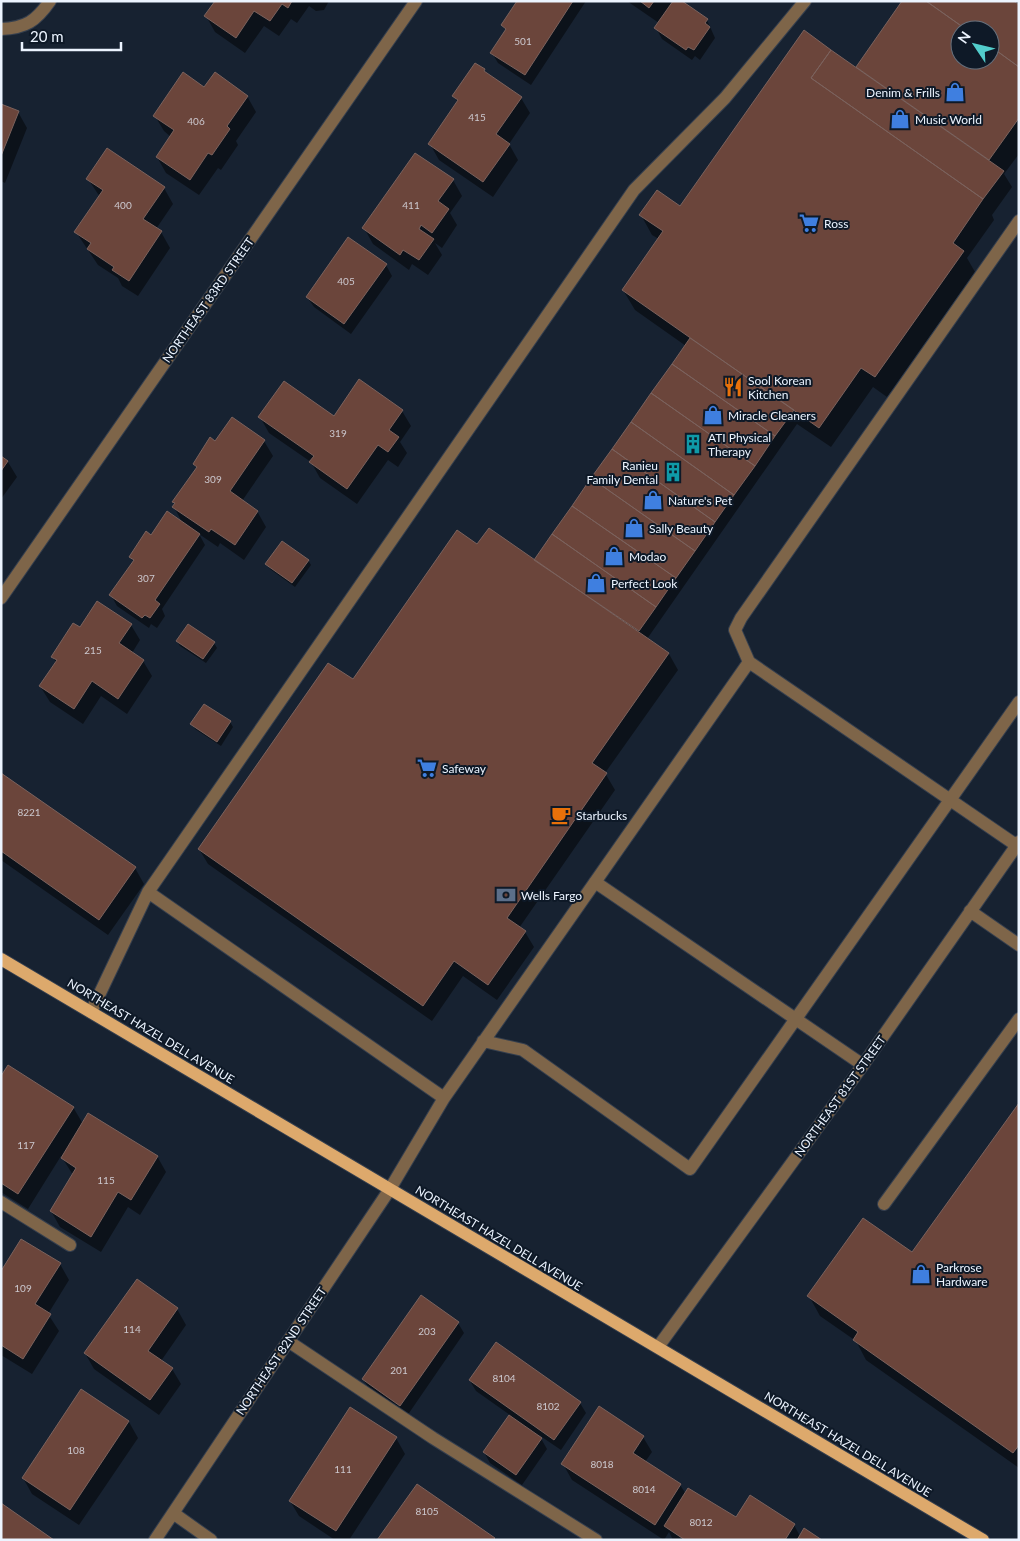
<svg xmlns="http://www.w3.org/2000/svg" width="1020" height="1541" font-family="Lato,sans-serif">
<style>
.shadow{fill:#0007;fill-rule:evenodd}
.building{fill:#6b453b;stroke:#7b625d}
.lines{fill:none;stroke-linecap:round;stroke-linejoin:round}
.minor-casing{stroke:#353f4e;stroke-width:14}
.major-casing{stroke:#353f4e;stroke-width:14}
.minor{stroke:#7e6549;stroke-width:12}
.major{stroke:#dda96c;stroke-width:12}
.labels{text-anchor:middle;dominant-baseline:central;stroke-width:4;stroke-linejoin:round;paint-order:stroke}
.number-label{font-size:10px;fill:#ccc8ce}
.poi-label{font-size:12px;fill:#ecf4ff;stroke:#0e1927;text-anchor:start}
.street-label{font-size:12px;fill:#ecf4ff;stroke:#0e1927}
</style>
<rect width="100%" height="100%" fill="#172231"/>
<path class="shadow" d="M216 1H329L324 10 316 11 309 6 297 23 291 19 279 36 264 26 245 53 215 32 206 16Z
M519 1H586L531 85 498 63 492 53 506 31 503 25Z
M627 1H680L707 20 715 38 700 60 695 56 692 60 662 39 656 28 659 23Z
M903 1H1019V154L1004 174 1012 187 992 215 994 220 967 258 975 272 887 397 873 387 831 447 797 424 647 639 669 654 678 670 605 773 615 790 519 928 525 932 534 947 497 1000 463 976 432 1021 208 864 199 849 478 546 535 561 686 346 635 310 623 290 659 239 652 235 641 215 680 208 859 71 857 67ZM960 30H990V60H960Z
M484 70 486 74 521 98 530 113 509 144 518 160 493 197 439 160 430 144 458 103 454 96Z
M204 89 247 96 256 112 236 141 238 145 221 170 218 168 199 195 166 173 157 157 171 137 164 131 155 116Z
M1 105 18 112 27 128 5 183 1 181Z
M88 179 164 188 173 204 156 229 161 232 170 248 138 296 122 286 118 278 98 265 76 232 100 197Z
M453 180 462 196 450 213 457 225 442 248 435 243 442 255 428 275 412 264 409 270 373 244 364 228Z
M386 265 392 276 351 334 314 307 307 297Z
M402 411 411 426 400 442 407 453 398 467 388 460 357 504 320 478 311 462 269 433 260 417H334Z
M264 441 273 456 242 501 257 511 266 527 244 560 220 543 218 547 199 534 205 545 162 609 165 616 157 628 151 624 149 628 117 606 111 595 134 563 131 557 151 536 183 524 174 507 175 505 174 502 197 469 194 464 216 443Z
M1 457 8 462 17 477 1 499Z
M308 560 311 565 295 587 270 569 267 564Z
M131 625 140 640 132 653 143 661 152 676 127 714 101 696 83 724 50 702 40 686 56 663 53 657 80 629Z
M177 641 214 643 217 648 206 663 180 646Z
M204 705 230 722 233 727 221 746 195 729 192 724Z
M1 774 135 868 144 884 108 935 1 860Z
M1 1078 73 1107 83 1124 157 1156 166 1172 140 1215 128 1207 101 1252 60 1227 51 1211 73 1175 61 1156 28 1209 1 1192Z
M1019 1105V1468L866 1360 856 1341 820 1316 809 1296 912 1254Z
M60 1264 69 1280 48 1314 59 1331 32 1374 1 1355V1273Z
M137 1280 177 1309 186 1325 161 1361 172 1369 181 1384 159 1415 94 1369 85 1353Z
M458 1323 464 1333 407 1416 370 1390 363 1379Z
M470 1381 580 1403 586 1413 561 1450 539 1435 547 1449 522 1485 490 1463 484 1452 510 1415 476 1391Z
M81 1391 129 1422 138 1438 79 1525 32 1494 23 1478Z
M643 1437 652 1452 645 1462 680 1485 686 1494 736 1519 794 1525 800 1536 820 1540H673L669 1532 664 1540 572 1480 563 1464Z
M396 1438 405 1454 349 1540H335L299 1516 290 1501Z"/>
<path class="building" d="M215 1H292L288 8 282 4 270 21 254 11 236 38 204 16Z
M517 1H573L525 75 490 53 506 29 501 25Z
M640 1H654L649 8Z
M673 1H682L708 19 705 23 710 27 694 50 688 47 686 50 654 28Z
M902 1H926L967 30H960V60H990V46L1019 67V118L989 160 856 67Z
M926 1H1014L1019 5V67L990 46V30H967Z
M804 30 831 50 811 78 983 199 953 243 964 251 875 377 861 368 819 428 622 290 663 231 639 215 657 190 680 206Z
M831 50 1004 171 983 199 811 78Z
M475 63 485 69 484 71 522 97 496 134 510 144 483 182 428 144 458 100 452 96Z
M183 72 204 87 215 72 248 96 227 126 230 129 212 155 208 153 190 180 156 157 174 130 153 116Z
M1 104 19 111 1 156Z
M107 148 165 187 143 219 162 231 129 281 112 270 114 267 87 249 91 243 74 232 103 190 86 179Z
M415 153 454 179 438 201 449 209 432 233 421 225 419 229 434 239 419 260 403 250 400 255 362 228Z
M348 237 387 264 344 324 306 297Z
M690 338 794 410 775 436 672 364Z
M672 364 775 436 755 466 651 393Z
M359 379 403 410 389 430 399 437 388 452 378 445 347 489 309 462 314 456 258 417 284 381 334 416Z
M651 393 755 466 734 495 631 422Z
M232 417 265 440 230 491 258 511 235 545 211 529 209 532 172 507 175 503 172 502 197 467 193 464 210 437 215 441Z
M631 422 734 495 715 522 612 449Z
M612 449 715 522 695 551 591 478Z
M1 456 8 461 1 471Z
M591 478 695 551 676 578 572 506Z
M572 506 676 578 656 607 552 534Z
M167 511 200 534 155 600 160 604 150 618 145 615 142 618 109 595 134 560 129 557 146 531 151 535Z
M489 528 669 653 592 763 607 773 507 918 526 931 488 985 454 961 423 1006 198 849 328 663 353 679 457 530 477 544Z
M552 534 656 607 639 631 534 560Z
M282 541 309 560 292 583 265 564Z
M97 601 132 624 119 643 144 660 118 699 92 681 74 709 39 686 57 660 51 657 73 623 80 627Z
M188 624 215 642 203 659 176 641Z
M204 704 231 721 217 742 190 724Z
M1 773 136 867 99 920 1 851Z
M8 1065 74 1107 18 1194 1 1183V1076Z
M1019 1103V1445L1013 1453 853 1340 858 1332 807 1296 863 1218 912 1252Z
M88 1113 158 1156 131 1200 118 1192 91 1237 50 1211 76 1168 61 1158Z
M21 1239 61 1263 35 1304 51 1314 23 1359 1 1345V1271Z
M137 1279 178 1308 148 1351 173 1368 150 1400 84 1353Z
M421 1295 459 1322 400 1406 362 1379Z
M496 1342 581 1402 554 1440 469 1380Z
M81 1389 129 1421 70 1510 22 1478Z
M599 1406 644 1436 633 1453 681 1484 655 1525 561 1464Z
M350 1407 397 1437 336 1531 289 1501Z
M509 1415 542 1438 516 1475 483 1452Z
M417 1484 495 1538 493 1540H377Z
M688 1488 736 1517 750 1495 795 1524 785 1540H685L664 1526Z
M1 1503 54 1540H1Z
M804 1528 822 1540H797Z"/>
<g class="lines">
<defs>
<path id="minor" d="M1 29C26 28 36 21 50 1
M1 598 416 1
M1016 845 749 662 735 630 741 618 1019 221
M595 882 863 1065
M148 892 634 190 725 98 805 1
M970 911 1019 945
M91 1012 148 892 444 1098
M483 1041 523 1050 690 1169 1019 702
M1 1202 70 1245
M884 1204 1019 1019
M288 1341 433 1438 596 1540
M658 1347 863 1065 1019 842
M173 1513 211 1540
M155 1540 390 1189 444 1098 749 662"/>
<path id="major" d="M1 959 983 1540"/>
</defs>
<use href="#minor" class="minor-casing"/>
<use href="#major" class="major-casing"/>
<use href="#minor" class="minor"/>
<use href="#major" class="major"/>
</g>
<defs>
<symbol id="shop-bare" viewBox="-9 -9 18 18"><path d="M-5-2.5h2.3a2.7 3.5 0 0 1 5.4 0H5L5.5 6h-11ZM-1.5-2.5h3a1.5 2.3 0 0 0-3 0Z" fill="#3f7fe0" stroke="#0e1927" stroke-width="2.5" paint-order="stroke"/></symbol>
<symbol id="supermarket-bare" viewBox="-9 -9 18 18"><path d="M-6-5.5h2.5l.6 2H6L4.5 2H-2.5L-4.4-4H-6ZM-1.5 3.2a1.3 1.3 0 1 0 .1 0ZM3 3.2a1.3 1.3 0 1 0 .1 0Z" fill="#3f7fe0" stroke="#0e1927" stroke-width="2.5" paint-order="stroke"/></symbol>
<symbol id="restaurant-bare" viewBox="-9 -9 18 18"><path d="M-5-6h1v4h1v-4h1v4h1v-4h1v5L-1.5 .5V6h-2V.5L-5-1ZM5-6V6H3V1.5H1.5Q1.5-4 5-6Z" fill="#e8710a" stroke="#0e1927" stroke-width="2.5" paint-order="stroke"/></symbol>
<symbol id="building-bare" viewBox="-9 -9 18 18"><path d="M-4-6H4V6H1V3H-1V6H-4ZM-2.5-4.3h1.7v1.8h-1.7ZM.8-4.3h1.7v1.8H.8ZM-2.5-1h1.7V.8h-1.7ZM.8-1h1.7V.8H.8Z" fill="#0f9aa8" stroke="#0e1927" stroke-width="2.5" paint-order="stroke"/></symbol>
<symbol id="cafe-bare" viewBox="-9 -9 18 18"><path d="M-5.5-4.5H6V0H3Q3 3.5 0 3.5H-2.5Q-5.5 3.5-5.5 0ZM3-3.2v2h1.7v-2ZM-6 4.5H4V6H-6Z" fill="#e8710a" stroke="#0e1927" stroke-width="2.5" paint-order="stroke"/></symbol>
<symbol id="bank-bare" viewBox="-9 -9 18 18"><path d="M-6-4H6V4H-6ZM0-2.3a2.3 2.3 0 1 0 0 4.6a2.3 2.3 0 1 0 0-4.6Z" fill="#5c6f8a" stroke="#0e1927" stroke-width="2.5" paint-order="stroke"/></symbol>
</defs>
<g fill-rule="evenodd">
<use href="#shop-bare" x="941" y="78" width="28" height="28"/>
<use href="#shop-bare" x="886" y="105" width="28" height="28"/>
<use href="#supermarket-bare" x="795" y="209" width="28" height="28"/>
<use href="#restaurant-bare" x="719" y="373" width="28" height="28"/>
<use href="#shop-bare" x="699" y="401" width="28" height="28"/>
<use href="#building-bare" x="679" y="430" width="28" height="28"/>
<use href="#building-bare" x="659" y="458" width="28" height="28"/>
<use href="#shop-bare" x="639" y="486" width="28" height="28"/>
<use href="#shop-bare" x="620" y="514" width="28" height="28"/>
<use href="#shop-bare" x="600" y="542" width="28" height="28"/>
<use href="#shop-bare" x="582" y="569" width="28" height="28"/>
<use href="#supermarket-bare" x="413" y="754" width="28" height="28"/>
<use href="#cafe-bare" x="547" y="801" width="28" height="28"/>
<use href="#bank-bare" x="492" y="881" width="28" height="28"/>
<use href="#shop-bare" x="907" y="1260" width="28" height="28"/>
</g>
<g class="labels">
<g class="number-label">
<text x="523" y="41">501</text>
<text x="477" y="117">415</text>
<text x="196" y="121">406</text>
<text x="123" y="205">400</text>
<text x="411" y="205">411</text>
<text x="346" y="281">405</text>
<text x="338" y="433">319</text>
<text x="213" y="479">309</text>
<text x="146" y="578">307</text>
<text x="93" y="650">215</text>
<text x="29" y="812">8221</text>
<text x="26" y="1145">117</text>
<text x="106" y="1180">115</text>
<text x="23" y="1288">109</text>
<text x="132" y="1329">114</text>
<text x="427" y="1331">203</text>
<text x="399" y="1370">201</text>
<text x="504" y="1378">8104</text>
<text x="548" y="1406">8102</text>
<text x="76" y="1450">108</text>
<text x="602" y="1464">8018</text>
<text x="343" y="1469">111</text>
<text x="644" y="1489">8014</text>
<text x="427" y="1511">8105</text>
<text x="701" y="1522">8012</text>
</g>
<g class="poi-label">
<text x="940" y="92" text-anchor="end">Denim &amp; Frills</text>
<text x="915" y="119">Music World</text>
<text x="824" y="223">Ross</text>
<text x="748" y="380">Sool Korean<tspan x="748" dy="14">Kitchen</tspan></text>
<text x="728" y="415">Miracle Cleaners</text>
<text x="708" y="437">ATI Physical<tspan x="708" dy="14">Therapy</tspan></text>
<text x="658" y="465" text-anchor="end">Ranieu<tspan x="658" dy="14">Family Dental</tspan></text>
<text x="668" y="500">Nature's Pet</text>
<text x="649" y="528">Sally Beauty</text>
<text x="629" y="556">Modao</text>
<text x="611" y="583">Perfect Look</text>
<text x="442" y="768">Safeway</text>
<text x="576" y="815">Starbucks</text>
<text x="521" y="895">Wells Fargo</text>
<text x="936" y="1267">Parkrose<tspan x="936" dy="14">Hardware</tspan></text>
</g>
<g class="street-label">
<text transform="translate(208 300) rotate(-55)">NORTHEAST 83RD STREET</text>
<text transform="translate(151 1031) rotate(31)">NORTHEAST HAZEL DELL AVENUE</text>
<text transform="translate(840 1096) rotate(-54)">NORTHEAST 81ST STREET</text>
<text transform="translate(499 1238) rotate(31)">NORTHEAST HAZEL DELL AVENUE</text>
<text transform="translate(281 1351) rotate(-56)">NORTHEAST 82ND STREET</text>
<text transform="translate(848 1444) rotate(31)">NORTHEAST HAZEL DELL AVENUE</text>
</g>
</g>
<rect width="1020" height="1541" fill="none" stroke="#ecf4ff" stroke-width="5"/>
<g transform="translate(975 45) rotate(305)"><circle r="24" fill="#0e1927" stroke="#67717d"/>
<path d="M0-4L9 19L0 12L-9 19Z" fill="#52cdcc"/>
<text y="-8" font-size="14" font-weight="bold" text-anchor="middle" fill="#ecf4ff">N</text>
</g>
<path d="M22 42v8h99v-8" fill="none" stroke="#ecf4ff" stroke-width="2.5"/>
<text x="30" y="42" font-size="15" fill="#ecf4ff" stroke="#0e1927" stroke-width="4" paint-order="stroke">20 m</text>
</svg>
